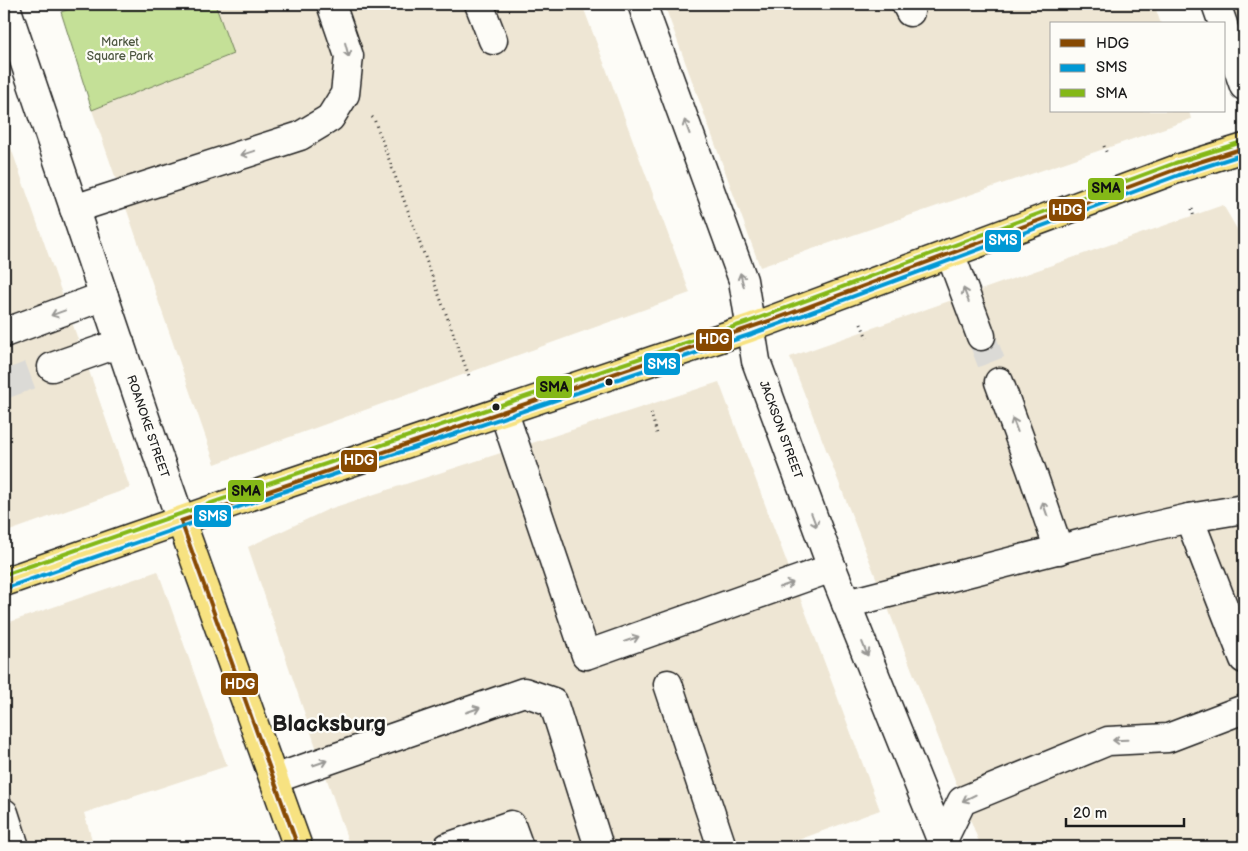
<svg xmlns="http://www.w3.org/2000/svg" width="1248" height="851" font-family="'Balsamiq Sans',sans-serif">
<style>
.built{fill:#eee6d4}
.green{fill:#c4e097;stroke:#707e5a}
.lines{fill:none;stroke-linecap:round;stroke-linejoin:round}
.minor-tunnel{stroke:#dbdad6;stroke-width:28;stroke-dasharray:28 14;stroke-linecap:butt}
.minor-casing{stroke:#1c1c1c;stroke-width:31}
.major-casing{stroke:#1c1c1c;stroke-width:31}
.path{stroke:#1c1c1c;stroke-width:3;stroke-dasharray:1 4;stroke-linecap:butt}
.minor{stroke:#fdfcf7;stroke-width:28}
.major{stroke:#f7e281;stroke-width:28}
.bus-1-casing{stroke:#fdfcf7;stroke-width:8}
.bus-2-casing{stroke:#fdfcf7;stroke-width:8}
.bus-3-casing{stroke:#fdfcf7;stroke-width:8}
.bus-1{stroke:#874901;stroke-width:4}
.bus-2{stroke:#0098d4;stroke-width:4}
.bus-3{stroke:#84b817;stroke-width:4}
.oneway{stroke:#989794}
.bus-dot{fill:#1c1c1c;stroke:#fdfcf7;stroke-width:2}
.labels{text-anchor:middle;dominant-baseline:central;stroke-width:4.5;stroke-linejoin:round;paint-order:stroke}
.park-label{font-size:12px;fill:#4e5741;stroke:#fdfcf7}
.street-label{font-size:12px;fill:#1c1c1c;stroke:#fdfcf7}
.town-label{font-size:22px;font-weight:bold;fill:#1c1c1c;stroke:#fdfcf7}
.line-badge{stroke:#fdfcf7;stroke-width:2}
.badge-label{font-size:14px;text-anchor:middle;font-weight:bold;fill:#fff}
.pale-badge-label{font-size:14px;text-anchor:middle;font-weight:bold;fill:#111}
</style>
<rect width="100%" height="100%" fill="#fdfcf7"/>
<filter id="ink" filterUnits="userSpaceOnUse"><feTurbulence type="fractalNoise" baseFrequency=".02" numOctaves="2"/><feDisplacementMap in="SourceGraphic" scale="10" xChannelSelector="R" yChannelSelector="G"/><feConvolveMatrix kernelMatrix="1 2 1 2 8 2 1 2 1" color-interpolation-filters="sRGB"/></filter>
<g filter="url(#ink)">
<path class="built" d="M215 4H582L690 293 215 464 92 110 232 54Z
M664 4H1154L1161 24H1052V111H1189L1191 119 760 267Z
M1223 4H1244V71Z
M4 128 130 488 4 533Z
M1223 205 1244 241V847H981L790 357Z
M719 382 880 810 779 847H350L248 547 329 509Z
M158 571 227 766 84 813 93 843 82 847H4V624Z"/>
<path class="green" d="M83 4H215L233 54 92 110 61 12Z"/>
<g class="lines">
<path class="minor-tunnel" d="M981 336 999 382
M4 385 52 367"/>
<defs>
<g id="minor">
<path id="s1" d="M5 4 155 447 181 521"/>
<path d="M479 4 493 40"/>
<path id="s2" d="M642 4 743 280 756 361 832 568 944 847"/>
<path d="M906 4 910 12"/>
<path d="M1216 4 1223 24"/>
<path d="M1224 29 1244 86"/>
<path d="M74 209 300 136 330 118 345 94 349 56 331 4"/>
<path d="M950 253 981 336"/>
<path d="M4 333 104 296"/>
<path d="M52 367 120 343"/>
<path d="M999 382 1031 469 1059 550"/>
<path d="M503 410 586 655 832 568"/>
<path d="M1189 518 1244 659"/>
<path d="M846 604 1099 539 1189 518 1244 509"/>
<path d="M668 684 722 847"/>
<path d="M274 779 524 692 553 702 599 847"/>
<path d="M4 813 15 847"/>
<path d="M942 842 962 801 1108 741 1168 738 1244 709"/>
<path d="M448 847 511 825 519 847"/>
</g>
<path id="major" d="M181 521 298 847
M4 582 271 489 750 328 1177 169 1244 148"/>
</defs>
<use href="#minor" class="minor-casing"/>
<use href="#major" class="major-casing"/>
<path class="path" d="M372 117 374 119 469 376
M1104 146 1107 154
M1192 209 1194 218
M861 324 867 338
M651 413 657 434"/>
<use href="#minor" class="minor"/>
<use href="#major" class="major"/>
<defs>
<path id="bus-1" d="M181 521 775 319 1177 169 1244 148
M181 521 298 847"/>
<path id="bus-2" d="M6 588 273 495 752 334 1179 175 1244 154"/>
<path id="bus-3" d="M4 575 269 483 748 322 1175 163 1242 142"/>
</defs>
<use href="#bus-1" class="bus-1-casing"/>
<use href="#bus-2" class="bus-2-casing"/>
<use href="#bus-3" class="bus-3-casing"/>
<use href="#bus-1" class="bus-1"/>
<use href="#bus-2" class="bus-2"/>
<use href="#bus-3" class="bus-3"/>
</g>
<defs><path id="oneway-shaft" d="M-6 0H5M1.5-3L5.5 0L1.5 3" fill="none" stroke-width="1.6" stroke-linecap="round" stroke-linejoin="round" transform="scale(1.25)"/></defs>
<g class="oneway">
<use href="#oneway-shaft" transform="translate(347 50) rotate(75)"/>
<use href="#oneway-shaft" transform="translate(687 127) rotate(-110)"/>
<use href="#oneway-shaft" transform="translate(248 153) rotate(162)"/>
<use href="#oneway-shaft" transform="translate(742 280) rotate(-105)"/>
<use href="#oneway-shaft" transform="translate(966 295) rotate(-111)"/>
<use href="#oneway-shaft" transform="translate(58 313) rotate(160)"/>
<use href="#oneway-shaft" transform="translate(1015 425) rotate(-111)"/>
<use href="#oneway-shaft" transform="translate(1045 509) rotate(-109)"/>
<use href="#oneway-shaft" transform="translate(814 520) rotate(69)"/>
<use href="#oneway-shaft" transform="translate(786 585) rotate(-19)"/>
<use href="#oneway-shaft" transform="translate(632 639) rotate(-19)"/>
<use href="#oneway-shaft" transform="translate(865 649) rotate(68)"/>
<use href="#oneway-shaft" transform="translate(473 710) rotate(-19)"/>
<use href="#oneway-shaft" transform="translate(1120 740) rotate(178)"/>
<use href="#oneway-shaft" transform="translate(320 763) rotate(-19)"/>
<use href="#oneway-shaft" transform="translate(969 798) rotate(154)"/>
</g>
</g>
<g class="bus-dot">
<circle cx="609" cy="382" r="4.5"/>
<circle cx="496" cy="407" r="4.5"/>
</g>
<g class="labels">
<g class="park-label">
<text x="120" y="42">Market<tspan x="120" dy="14">Square Park</tspan></text>
</g>
<g class="street-label">
<text stroke="none"><textPath href="#s1" startOffset="446">ROANOKE STREET</textPath></text>
<text stroke="none"><textPath href="#s2" startOffset="449">JACKSON STREET</textPath></text>
</g>
<g class="town-label">
<text x="329" y="724">Blacksburg</text>
</g>
</g>
<g class="line-badge">
<rect x="1087" y="177" width="38" height="24" rx="5" fill="#84b817"/>
<rect x="1048" y="198" width="38" height="24" rx="5" fill="#874901"/>
<rect x="984" y="229" width="38" height="24" rx="5" fill="#0098d4"/>
<rect x="695" y="328" width="38" height="24" rx="5" fill="#874901"/>
<rect x="643" y="352" width="38" height="24" rx="5" fill="#0098d4"/>
<rect x="535" y="375" width="38" height="24" rx="5" fill="#84b817"/>
<rect x="340" y="449" width="38" height="24" rx="5" fill="#874901"/>
<rect x="227" y="479" width="38" height="24" rx="5" fill="#84b817"/>
<rect x="193" y="504" width="39" height="24" rx="5" fill="#0098d4"/>
<rect x="220" y="672" width="39" height="24" rx="5" fill="#874901"/>
</g>
<g class="badge-label">
<text x="1067" y="215">HDG</text>
<text x="1003" y="245">SMS</text>
<text x="714" y="344">HDG</text>
<text x="662" y="369">SMS</text>
<text x="359" y="465">HDG</text>
<text x="213" y="521">SMS</text>
<text x="240" y="689">HDG</text>
</g>
<g class="pale-badge-label">
<text x="1106" y="193">SMA</text>
<text x="554" y="392">SMA</text>
<text x="246" y="496">SMA</text>
</g>
<rect width="1248" height="851" fill="none" stroke="#fdfcf7" stroke-width="20"/>
<rect x="10" y="10" width="1228" height="831" fill="none" stroke="#1c1c1c" stroke-width="2" filter="url(#ink)"/>
<rect x="1050" y="22" width="175" height="90" fill="#fdfcf7" stroke="#a3a29f"/>
<rect x="1060" y="39" width="25" height="8" fill="#874901" stroke="#a3a29f"/>
<text x="1096" y="48" font-size="15" fill="#1c1c1c">HDG</text>
<rect x="1060" y="64" width="25" height="8" fill="#0098d4" stroke="#a3a29f"/>
<text x="1096" y="72" font-size="15" fill="#1c1c1c">SMS</text>
<rect x="1060" y="89" width="25" height="8" fill="#84b817" stroke="#a3a29f"/>
<text x="1096" y="98" font-size="15" fill="#1c1c1c">SMA</text>
<path d="M1066 818v8h118v-8" fill="none" stroke="#1c1c1c" stroke-width="2.5"/>
<text x="1073" y="818" font-size="15" fill="#1c1c1c" stroke="#fdfcf7" stroke-width="4" paint-order="stroke">20 m</text>
</svg>
